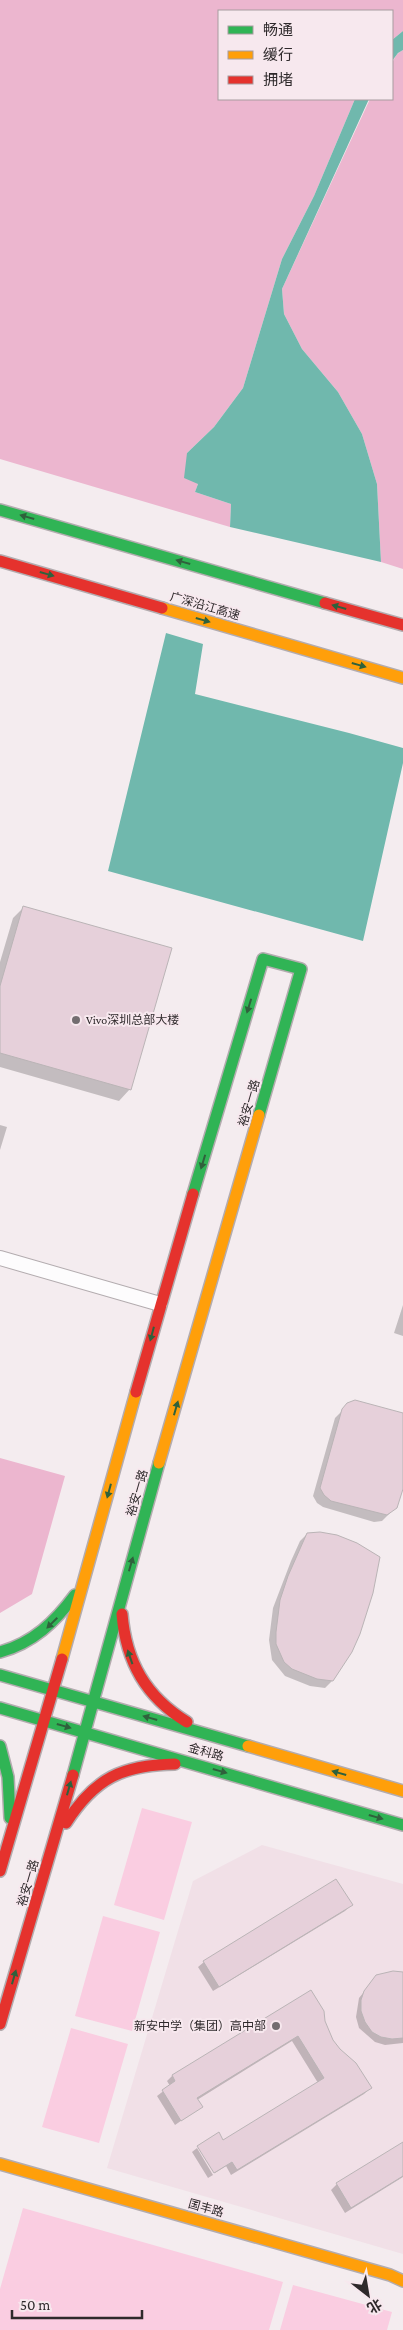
<svg xmlns="http://www.w3.org/2000/svg" width="403" height="2330" font-family="'Crimson Pro','Noto Sans SC',serif">
<style>
.built{fill:#f1e0e7}
.green{fill:#facde1}
.forest{fill:#ecb6cf}
.water{fill:#70b8ad}
.shadow{fill:#0003}
.building{fill:#e6d0da;stroke:#bab4b6}
.lines{fill:none;stroke-linecap:round;stroke-linejoin:round}
.street-casing{stroke:#b3acaf;stroke-width:16}
.fast-casing{stroke:#b3acaf;stroke-width:14}
.slow-casing{stroke:#b3acaf;stroke-width:14}
.jam-casing{stroke:#b3acaf;stroke-width:14}
.street{stroke:#fdfcfd;stroke-width:14}
.fast{stroke:#30b455;stroke-width:11}
.slow{stroke:#ff9f0a;stroke-width:11}
.jam{stroke:#e5322d;stroke-width:11}
.oneway{fill:#2f613c}
.poi-dot{fill:#736d70;stroke:#f7e8ee;stroke-width:2}
.labels{text-anchor:middle;dominant-baseline:central;stroke-width:4;stroke-linejoin:round;paint-order:stroke}
.street-label{font-size:12px;fill:#2e292b;stroke:#f7e8ee}
.poi-label{font-size:12px;fill:#2e292b;stroke:#f7e8ee;text-anchor:start}
</style>
<rect width="100%" height="100%" fill="#f4ecef"/>
<path class="built" d="M262 1845 403 1884V2254L107 2168 193 1881Z"/>
<path class="green" d="M142 1808 192 1822 164 1920 114 1905Z
M103 1916 160 1932 132 2031 75 2016Z
M71 2028 128 2044 99 2143 42 2127Z
M23 2208 283 2282 269 2330H0V2289Z
M293 2285 392 2312 387 2330H280Z"/>
<path class="forest" d="M0 0H403V31L392 40V11H219V99H355L314 196 282 259 243 388 214 427 187 453 198 484 195 492 231 504 230 527 0 459Z
M403 50V569L381 562 377 484 362 434 338 392 302 349 284 314 282 289 370 99H392C392 83 386 58 403 50Z
M0 1458 65 1476 32 1594 0 1613Z"/>
<path class="water" d="M403 31V50L398 53 392 61V40Z
M355 99H369L282 289 284 314 302 349 338 392 362 434 377 484 381 562 230 527 231 504 195 492 198 484 184 478 187 453 214 427 243 388 282 259 314 196Z
M166 633 203 644 195 694 349 733 403 748V763L363 941 108 871Z"/>
<path class="shadow" d="M24 907 130 1089 119 1101 0 1067V962L13 918Z
M0 1125 7 1127 0 1150Z
M403 1305V1336L394 1333Z
M343 1410 403 1414V1485L390 1513 382 1521 374 1522 323 1507 317 1503 313 1496 335 1418Z
M307 1534 332 1681 325 1688 310 1686 285 1676 272 1660 269 1640 273 1608 291 1561 300 1541Z
M351 1905 345 1911 213 1991 198 1967 204 1962Z
M403 1974V2043L385 2045 375 2042 359 2028 356 2017 359 1998 377 1976Z
M324 2021 332 2041 370 2088 364 2094 231 2175 226 2166 215 2173 199 2146 223 2141 318 2083 292 2041 197 2100 201 2107 175 2125 157 2096 170 2086 167 2081 172 2076Z
M403 2143V2177L345 2213 331 2190 337 2184Z
M197 2148 213 2175 208 2178 192 2152Z"/>
<path class="building" d="M23 906 172 948 131 1090 0 1053V986Z
M355 1400 403 1413V1489L397 1508 387 1515 331 1501 324 1495 320 1488 342 1409 347 1403Z
M320 1532 337 1535 357 1543 380 1557 373 1593 360 1634 352 1652 333 1681 317 1679 292 1669 284 1662 276 1644V1632L280 1600 288 1576 307 1533Z
M336 1879 353 1905 219 1987 203 1961Z
M393 1971 403 1972V2038L392 2039 381 2037 372 2032 365 2022 361 2011V2000L364 1991 376 1975Z
M311 1990 324 2011 325 2021 333 2040 340 2049 356 2063 372 2088 237 2170 232 2162 214 2173 197 2146 219 2132 223 2140 324 2078 298 2036 197 2098 203 2107 181 2121 162 2090 175 2081 172 2075Z
M403 2142V2176L351 2208 336 2183Z"/>
<g class="lines">
<defs>
<path id="street" d="M0 1258 160 1304"/>
<path id="fast" d="M0 510 325 603
M193 1194 263 959 301 969 259 1115
M0 1652C33 1643 55 1622 75 1595
M0 1675 248 1746
M0 1708 403 1825
M0 1746 8 1777 10 1818
M73 1775 159 1463"/>
<path id="slow" d="M162 608 403 678
M159 1463 259 1115
M62 1659 136 1392
M248 1746 403 1791
M0 2164 390 2275 403 2281"/>
<path id="jam" d="M0 561 162 608
M325 603 403 625
M136 1392 193 1194
M122 1614C126 1662 146 1697 187 1722
M66 1823C95 1778 122 1765 175 1764
M0 1871 62 1659
M0 2024 73 1775"/>
</defs>
<use href="#street" class="street-casing"/>
<use href="#fast" class="fast-casing"/>
<use href="#slow" class="slow-casing"/>
<use href="#jam" class="jam-casing"/>
<use href="#street" class="street"/>
<use href="#fast" class="fast"/>
<use href="#slow" class="slow"/>
<use href="#jam" class="jam"/>
</g>
<defs><path id="oneway-solid" d="M-6-.8H1V-3.2L6.5 0L1 3.2V.8H-6Z" transform="scale(1.25)"/></defs>
<g class="oneway">
<use href="#oneway-solid" transform="translate(27 517) rotate(-164)"/>
<use href="#oneway-solid" transform="translate(183 562) rotate(-164)"/>
<use href="#oneway-solid" transform="translate(47 574) rotate(16)"/>
<use href="#oneway-solid" transform="translate(339 607) rotate(-164)"/>
<use href="#oneway-solid" transform="translate(203 620) rotate(16)"/>
<use href="#oneway-solid" transform="translate(359 665) rotate(16)"/>
<use href="#oneway-solid" transform="translate(249 1006) rotate(107)"/>
<use href="#oneway-solid" transform="translate(203 1162) rotate(107)"/>
<use href="#oneway-solid" transform="translate(152 1334) rotate(105)"/>
<use href="#oneway-solid" transform="translate(176 1408) rotate(-74)"/>
<use href="#oneway-solid" transform="translate(109 1491) rotate(105)"/>
<use href="#oneway-solid" transform="translate(131 1564) rotate(-74)"/>
<use href="#oneway-solid" transform="translate(52 1623) rotate(135)"/>
<use href="#oneway-solid" transform="translate(130 1657) rotate(-109)"/>
<use href="#oneway-solid" transform="translate(150 1718) rotate(-164)"/>
<use href="#oneway-solid" transform="translate(64 1726) rotate(16)"/>
<use href="#oneway-solid" transform="translate(220 1771) rotate(16)"/>
<use href="#oneway-solid" transform="translate(339 1773) rotate(-164)"/>
<use href="#oneway-solid" transform="translate(69 1788) rotate(-74)"/>
<use href="#oneway-solid" transform="translate(376 1817) rotate(16)"/>
<use href="#oneway-solid" transform="translate(14 1977) rotate(-74)"/>
</g>
<g class="poi-dot">
<circle cx="76" cy="1020" r="5"/>
<circle cx="276" cy="2026" r="5"/>
</g>
<g class="labels">
<g class="street-label">
<text transform="translate(205 606) rotate(16)">广深沿江高速</text>
<text transform="translate(249 1103) rotate(-74)">裕安一路</text>
<text transform="translate(137 1493) rotate(-74)">裕安一路</text>
<text transform="translate(206 1752) rotate(16)">金科路</text>
<text transform="translate(28 1883) rotate(-74)">裕安一路</text>
<text transform="translate(206 2208) rotate(16)">国丰路</text>
</g>
<g class="poi-label">
<text x="86" y="1020">Vivo深圳总部大楼</text>
<text x="266" y="2026" text-anchor="end">新安中学（集团）高中部</text>
</g>
</g>
<rect x="218" y="10" width="175" height="90" fill="#f7e8ee" stroke="#a79ca0"/>
<rect x="228" y="26" width="25" height="8" fill="#30b455" stroke="#a79ca0"/>
<text x="263" y="35" font-size="15" fill="#2e292b">畅通</text>
<rect x="228" y="51" width="25" height="8" fill="#ff9f0a" stroke="#a79ca0"/>
<text x="263" y="60" font-size="15" fill="#2e292b">缓行</text>
<rect x="228" y="76" width="25" height="8" fill="#e5322d" stroke="#a79ca0"/>
<text x="263" y="85" font-size="15" fill="#2e292b">拥堵</text>
<g transform="translate(368 2295) rotate(149)" stroke="#f7e8ee" stroke-width="4" paint-order="stroke">
<path d="M0-4L9 19L0 12L-9 19Z" fill="#2e292b"/>
<text y="-8" font-size="14" font-weight="bold" text-anchor="middle" fill="#2e292b">北</text>
</g>
<path d="M12 2310v8h130v-8" fill="none" stroke="#2e292b" stroke-width="2.5"/>
<text x="20" y="2310" font-size="15" fill="#2e292b" stroke="#f7e8ee" stroke-width="4" paint-order="stroke">50 m</text>
</svg>
